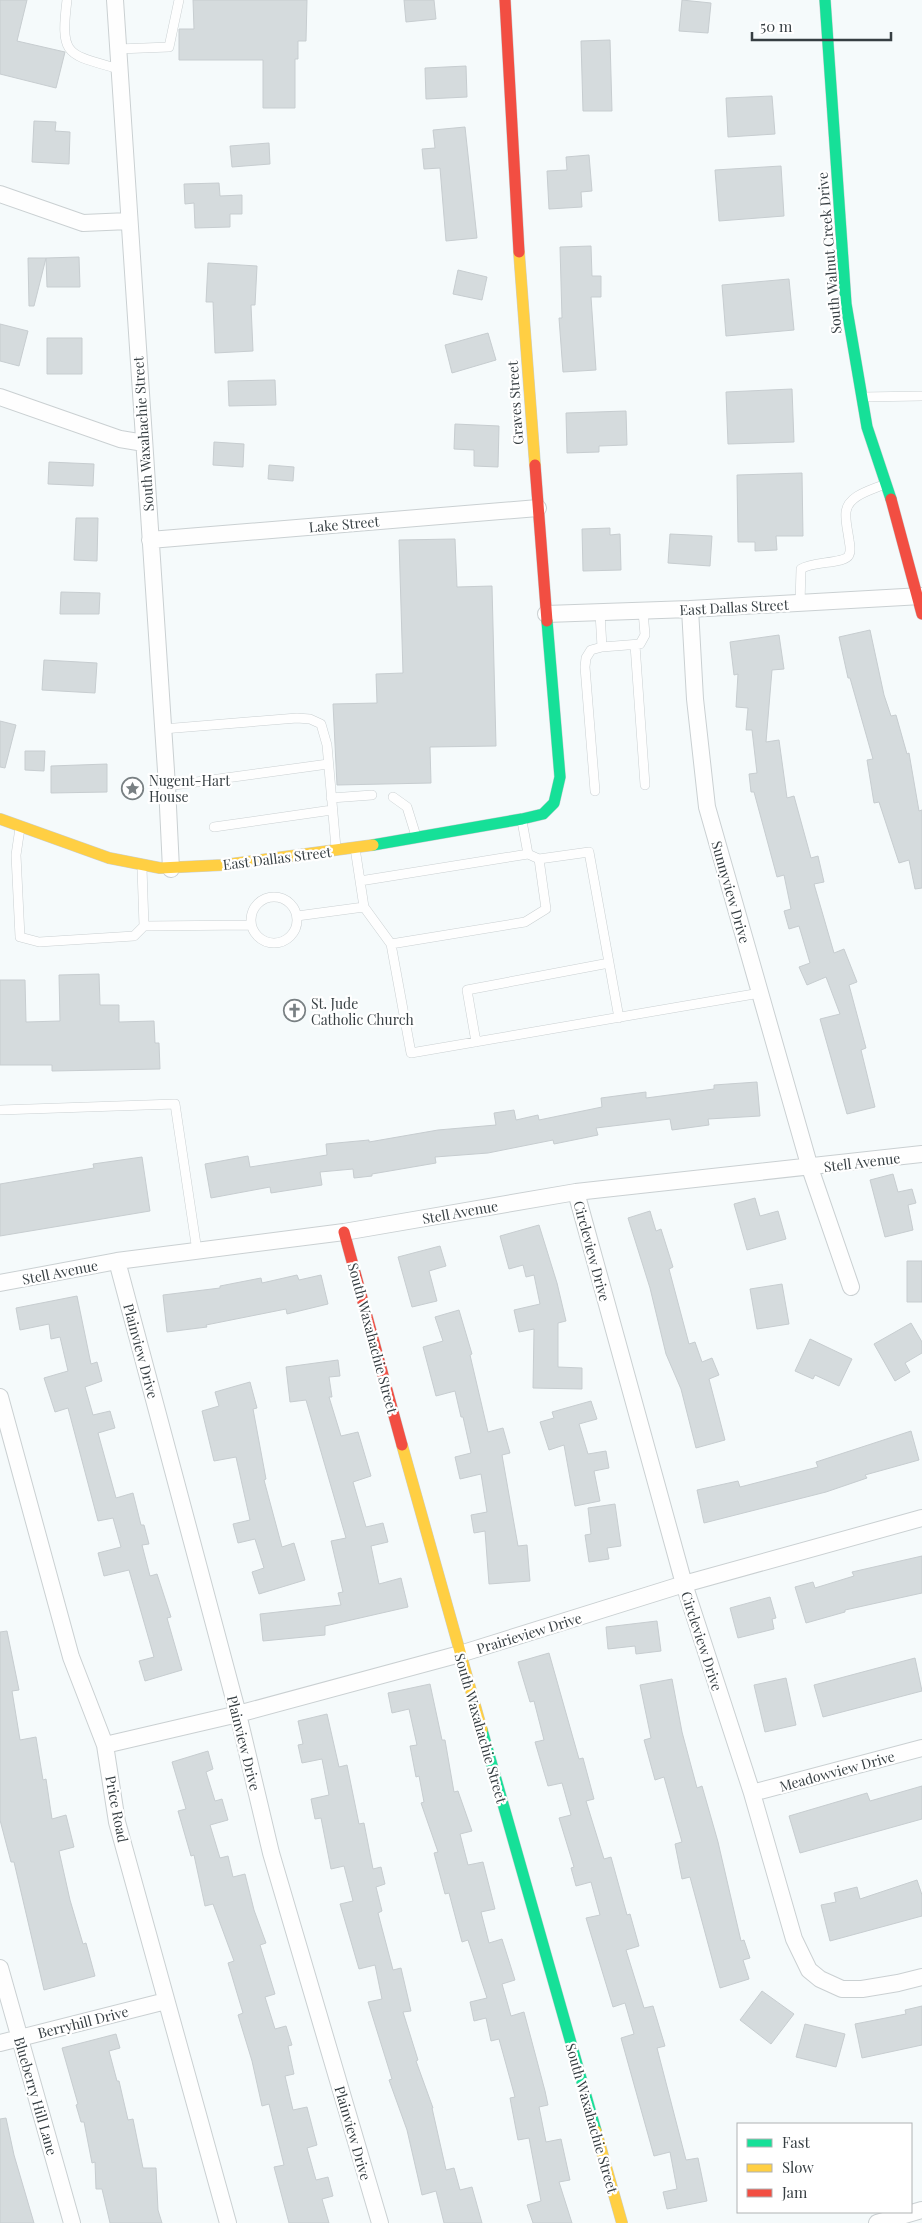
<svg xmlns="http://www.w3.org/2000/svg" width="922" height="2223" font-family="'Playfair Display',serif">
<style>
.building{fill:#d5dbdd;stroke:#c7cdd0}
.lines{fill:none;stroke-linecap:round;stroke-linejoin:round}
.lane-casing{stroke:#cad0d2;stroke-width:10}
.street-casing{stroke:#cad0d2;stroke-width:18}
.fast-casing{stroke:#cad0d2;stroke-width:12}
.slow-casing{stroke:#cad0d2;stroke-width:12}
.jam-casing{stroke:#cad0d2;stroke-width:12}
.lane{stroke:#fefefe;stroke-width:9}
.street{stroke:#fefefe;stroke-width:16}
.fast{stroke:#16e098;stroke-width:11}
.slow{stroke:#ffcf43;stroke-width:11}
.jam{stroke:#f24e42;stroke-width:11}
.labels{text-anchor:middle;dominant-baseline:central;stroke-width:4.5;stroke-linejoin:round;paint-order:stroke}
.street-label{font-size:14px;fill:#363e42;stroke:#fff}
.poi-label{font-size:14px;fill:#363e42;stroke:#fff;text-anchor:start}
</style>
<rect width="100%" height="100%" fill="#f5fafb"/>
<path class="building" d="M0 0H27L17 41 65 52 56 88 0 74Z
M193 0H307L306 41H298V59H295V108H263V60H179V29H194Z
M404 0H434L436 19 406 22Z
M682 0 711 3 708 33 679 31Z
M610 40 612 111H583L581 41Z
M466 66 467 97 426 99 425 68Z
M772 96 775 134 728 137 726 98Z
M34 121 56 122 55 131 70 132 69 164 32 162Z
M465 127 477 238 446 241 440 168 424 169 422 149 435 148 433 130Z
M269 143 270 164 232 167 230 146Z
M589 155 592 191 581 192 582 207 549 209 547 171 567 170 566 157Z
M781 166 784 216 719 221 715 170Z
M219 183 220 196 242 195V214H230V227L195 228 194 203 185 204 184 184Z
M591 246 592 276H601V297H591L596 370 563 372 559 318H562L560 247Z
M79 257 80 287H47L46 258Z
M28 258H46L34 306H29Z
M208 263 257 266 255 305H251L253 351 215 353 213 302H206Z
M458 270 487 277 482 300 453 294Z
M789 279 794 330 726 336 722 285Z
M0 324 28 331 19 366 0 361Z
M488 333 496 360 452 373 445 345Z
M47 338H82V374H47Z
M275 380 276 405 229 406 228 381Z
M792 389 794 442 728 444 726 392Z
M626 411 627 445 599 446V452L567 453 566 413Z
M455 424 499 426 498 467 474 466V450L454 449Z
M214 442 244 444 243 467 213 465Z
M49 462 94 464 93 486 48 484Z
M269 465 294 467 293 481 268 479Z
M802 473 803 536H776L777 550 755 551V542H738L737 475Z
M76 518H98L97 561 74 560Z
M610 528V535L620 534 621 570 583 571 582 529Z
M670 534 712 536 710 566 668 563Z
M455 539 457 587 492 586 496 746 430 747 431 783 337 785 333 704 377 703 376 674 403 673 399 540Z
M61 592 100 593 99 614H60Z
M870 630 884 695 891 716 896 715 907 754 909 753 919 811 922 810V888L915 889 909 860 899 863 879 802 874 803 867 760 873 759 850 678H848L839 637Z
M779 635 784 669 772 670 766 742 779 740 787 798 794 796 811 858 818 856 824 882 814 884 834 953 844 949 857 982 849 985 866 1048 861 1050 875 1107 847 1114 820 1019 840 1014 826 977 807 985 799 967 810 963 799 926 789 929 784 911 791 909 784 875 777 877 754 792H751L749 774 757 773 752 730H746L748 708 736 707 738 674 734 675 730 642Z
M44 660 97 663 95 693 42 690Z
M0 721 16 725 5 768 0 767Z
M25 751H45L44 771 25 770Z
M107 764V792L51 793V766Z
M99 974 100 1005H119V1022L154 1021 155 1043H159L160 1069 52 1071V1065H0V980H25L26 1022 60 1021 59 975Z
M757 1082 760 1116 708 1119 709 1125 672 1130 670 1119 596 1128 598 1135 554 1144 553 1140 488 1153 435 1157 436 1163 372 1174V1176L354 1178 353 1169 320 1172 322 1185 271 1193 270 1187 211 1198 205 1164 248 1156 250 1167 327 1155 326 1144 369 1140V1142L438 1130 496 1125 494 1113 514 1110 516 1120 538 1115 539 1120 602 1107 601 1098 646 1092V1098L714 1089V1085Z
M142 1157 150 1211 0 1236V1184L94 1168 93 1164Z
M893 1174 898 1192 912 1189 916 1203 908 1205 913 1230 885 1237 870 1180Z
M755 1198 760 1216 778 1211 786 1239 747 1250 734 1204Z
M650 1211 656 1231 661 1229 673 1267 669 1269 689 1344 695 1342 702 1362 712 1358 719 1375 709 1379 725 1440 696 1448 681 1389 666 1354 650 1288 628 1218Z
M539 1225 557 1283 566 1321 558 1323V1367L582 1368V1389L533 1388 534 1329 519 1332 514 1310 540 1304 534 1275 526 1277 523 1265 509 1269 500 1236Z
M440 1246 446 1266 429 1271 437 1301 412 1307 398 1257Z
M907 1261H922V1302H907Z
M297 1275 299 1280 321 1275 328 1304 287 1314 286 1309 206 1325 207 1327 167 1332 163 1295 220 1288V1286L261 1278 262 1283Z
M782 1284 789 1324 757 1329 750 1289Z
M77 1296 91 1364 97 1362 102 1381 85 1387 93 1415 110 1411 115 1428 98 1433 116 1498 133 1493 141 1525H144L149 1544 142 1545 150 1576 157 1574 171 1617 167 1618 182 1670 145 1681 139 1661 154 1657 129 1570 104 1576 98 1553 121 1547 113 1518 98 1521 68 1408 55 1412 44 1378 68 1371 60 1337 51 1339 49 1324 20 1330 16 1308Z
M459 1310 472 1354 470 1355 488 1432 503 1428 510 1453 502 1455 518 1546 527 1545 530 1581 489 1584 485 1531 474 1533 471 1515 487 1512 481 1474 460 1479 455 1457 471 1453 463 1417H461L455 1391 436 1396 423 1347 443 1341 435 1317Z
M911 1323 922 1342V1353L905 1363 910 1372 895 1381 874 1344Z
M810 1339 852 1359 839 1386 815 1375 813 1379 795 1371Z
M338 1360 340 1376 329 1377 332 1397H329L341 1436 358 1432 371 1476 353 1482 366 1527 383 1523 388 1542 371 1546 379 1584 401 1578 408 1607 325 1626V1635L263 1641 260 1614 341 1605 338 1593 343 1592 331 1541 346 1538 306 1400 290 1402 286 1367Z
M250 1382 257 1408 253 1409 266 1479 264 1480 282 1547 294 1543 305 1580 259 1594 252 1572 264 1568 255 1539 238 1543 233 1524 250 1520 236 1457 214 1461 202 1411 219 1406 215 1392Z
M591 1401 597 1419 579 1424 588 1454 606 1451 609 1468 594 1471 600 1501 575 1506 564 1445 549 1450 540 1422 554 1418 552 1412Z
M911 1431 919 1460 865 1475 867 1478 826 1492 704 1523 697 1490 738 1481 740 1487 818 1467 816 1462Z
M615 1504 621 1546 607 1548 609 1559 589 1562 585 1535 591 1534 588 1508Z
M922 1556V1593L845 1610V1612L806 1623 795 1587 813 1582 815 1588 854 1576 852 1572Z
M770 1597 776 1618 772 1619 774 1629 738 1638 730 1608Z
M657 1621 661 1651 636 1654 635 1646 608 1649 606 1627Z
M7 1631 19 1690 12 1691 20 1740 36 1737 43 1780 46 1779 52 1819 66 1815 74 1847 59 1851 70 1900 83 1944 86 1943 95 1976 44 1990 14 1862H11L0 1820V1632Z
M549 1653 579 1759 583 1758 594 1799 586 1801 604 1859 611 1857 627 1915 630 1914 639 1946 626 1950 644 2008 653 2006 665 2046 657 2048 686 2160 698 2158 707 2201 667 2209 663 2192 677 2189 670 2152 654 2156 621 2038 634 2034 625 2003 613 2007 586 1918 600 1915 591 1882 576 1886 571 1868 574 1867 559 1818 571 1815 562 1783 548 1786 535 1742 544 1740 534 1701 530 1702 518 1662Z
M915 1658 922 1691 823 1717 814 1685Z
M786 1678 796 1725 765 1732 754 1685Z
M672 1679 682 1732 697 1788 702 1786 718 1842 741 1941 744 1940 750 1958 743 1960 749 1979 720 1988 690 1877 682 1879 675 1844 682 1842 664 1777 655 1780 644 1740 651 1738 640 1685Z
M430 1684 442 1740H445L454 1792 458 1791 472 1831 460 1834 468 1865 483 1862 495 1909 481 1912 489 1943 502 1939 515 1980 502 1984 511 2016 524 2012 545 2091 548 2105 539 2107 546 2142 561 2139 570 2180 559 2182 572 2223H533L527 2205 541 2201 529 2138 518 2140 510 2098 515 2097 499 2039 491 2041 486 2018 474 2021 470 2002 487 1998 468 1940 462 1942 449 1893 445 1894 434 1853 438 1852 421 1803 424 1802 419 1776 416 1777 410 1746 417 1745 409 1709 392 1713 388 1693Z
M327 1714 339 1767 347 1765 359 1824 364 1823 373 1869 381 1867 385 1884 376 1887 382 1911 378 1913 393 1970 401 1968 411 2011 403 2012 418 2060 416 2061 433 2108H432L446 2170 454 2168 460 2190 472 2187 482 2223H444L436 2191 422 2195 407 2130 389 2080 392 2079 368 2002 382 1999 375 1965 359 1969 340 1904 353 1901 344 1866 331 1869 321 1818 315 1819 311 1799 329 1795 322 1759 302 1763 298 1745 303 1744 298 1721Z
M208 1751 213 1769 206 1772 215 1801 222 1799 228 1820 210 1825 220 1858 228 1856 233 1877 245 1874 254 1910 266 1943 260 1945 275 1994 265 1997 275 2029 286 2026 292 2045 288 2046 294 2074 285 2076 293 2110 307 2107 317 2145 307 2148 316 2180 328 2177 333 2196 322 2199 329 2223H289L274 2167 284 2165 269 2104 262 2106 252 2061 238 2015 243 2013 228 1963 234 1961 213 1904 205 1906 194 1855 191 1856 178 1811 186 1809 172 1762Z
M922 1786V1819L800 1853 789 1816 867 1793 870 1801Z
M917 1880 922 1895V1916L830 1941 821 1905 836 1902 834 1893 857 1887 860 1899Z
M762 1991 794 2014 771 2044 740 2020Z
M922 2006V2045L862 2058 855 2024 906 2014 905 2010Z
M805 2024 845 2034 836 2067 796 2057Z
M116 2034 120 2048 109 2051 117 2081H119L128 2120 133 2119 143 2168H156L158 2210 162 2223H110L102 2189H96L95 2162 92 2163 84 2122H81L76 2105 78 2104 62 2048Z
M6 2118 14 2155 34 2223H0V2119Z"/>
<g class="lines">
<defs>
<path id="lane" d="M67 0C60 57 67 54 119 69
M118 49 169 47 179 0
M862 397 922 396
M800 603 801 569C812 561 845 564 849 555 851 551 850 545 849 540 848 531 845 521 846 512 848 495 872 490 885 484
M635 645 645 785
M602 647 640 644 645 635 643 611
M163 729 297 718 310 719 321 724 327 745 336 848
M167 786 328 764
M595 791 585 667 586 658 591 650 602 647 600 613
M393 797 407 807 416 836
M331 798 372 795
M214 827 332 810
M20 828 16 855 20 937 39 942 134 936 144 926 142 868
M528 854 539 859 589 852 619 1018
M360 881 528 854 522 821
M251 920a23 23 0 1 1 46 0a23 23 0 1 1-46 0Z
M364 907 391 944 411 1053 760 993
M297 916 364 907 355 848
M144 926 251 925
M391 944 525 922 546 909 539 859
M476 1042 467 990 609 963
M0 1110 175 1104 197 1251"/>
<path id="street" d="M115 0 167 786 171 869
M0 194 83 223 129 221
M0 397 120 439 144 443
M150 540 538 508
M690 609 695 699 707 807 810 1168 851 1287
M546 614 690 609 922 596
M576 1192 684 1584 752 1793 794 1939 809 1970 820 1979 842 1989H862L898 1983 922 1977
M117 1261 238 1714 271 1853 380 2223
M0 1283 117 1261 344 1232 576 1192 922 1154
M0 1397 71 1657 105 1745 117 1822 228 2223
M105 1745 238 1714 460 1654 684 1584 922 1518
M752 1793 922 1748
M0 1968 72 2223
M0 2043 166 2001
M877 2223 922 2210"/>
<path id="fast" d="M825 0 846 304 867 427 891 499
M373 845 522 819 543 814 554 803 560 777 547 621
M482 1730 596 2131"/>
<path id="slow" d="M519 252 535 465
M0 819 109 858 160 868 223 865 373 845
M402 1445 482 1730
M596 2131 622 2223"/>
<path id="jam" d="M505 0 519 252
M535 465 547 621
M891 499 922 614
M344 1232 402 1445"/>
</defs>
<use href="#lane" class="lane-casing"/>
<use href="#street" class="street-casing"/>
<use href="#fast" class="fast-casing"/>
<use href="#slow" class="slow-casing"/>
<use href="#jam" class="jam-casing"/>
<use href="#lane" class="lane"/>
<use href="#street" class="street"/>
<use href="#fast" class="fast"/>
<use href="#slow" class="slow"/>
<use href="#jam" class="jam"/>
</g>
<defs>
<symbol id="sight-ring" viewBox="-11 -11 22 22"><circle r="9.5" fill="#fff" stroke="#798083" stroke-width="1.5"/><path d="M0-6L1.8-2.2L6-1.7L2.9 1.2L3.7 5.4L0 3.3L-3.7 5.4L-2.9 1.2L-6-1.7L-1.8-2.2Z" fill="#798083"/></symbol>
<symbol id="church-ring" viewBox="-11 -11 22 22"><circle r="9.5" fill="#fff" stroke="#798083" stroke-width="1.5"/><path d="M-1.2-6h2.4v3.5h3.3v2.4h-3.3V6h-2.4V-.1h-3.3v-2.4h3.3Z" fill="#798083"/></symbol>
</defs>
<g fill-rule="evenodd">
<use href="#sight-ring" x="120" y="776" width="25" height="25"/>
<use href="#church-ring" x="282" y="998" width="25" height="25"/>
</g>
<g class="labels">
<g class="street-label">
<text transform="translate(829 253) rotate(-95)">South Walnut Creek Drive</text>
<text transform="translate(515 403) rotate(-94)">Graves Street</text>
<text transform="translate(143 434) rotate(-94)">South Waxahachie Street</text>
<text transform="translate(344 524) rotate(-5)">Lake Street</text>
<text transform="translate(734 607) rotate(-3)">East Dallas Street</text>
<text transform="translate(277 858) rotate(-7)">East Dallas Street</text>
<text transform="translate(731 892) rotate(74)">Sunnyview Drive</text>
<text transform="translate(862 1162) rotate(-7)">Stell Avenue</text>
<text transform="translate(460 1212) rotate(-10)">Stell Avenue</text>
<text transform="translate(592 1251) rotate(75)">Circleview Drive</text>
<text transform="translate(60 1272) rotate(-11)">Stell Avenue</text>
<text transform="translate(373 1338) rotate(75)">South Waxahachie Street</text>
<text transform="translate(141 1351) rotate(75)">Plainview Drive</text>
<text transform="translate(529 1633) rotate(-17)">Prairieview Drive</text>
<text transform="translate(702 1641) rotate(72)">Circleview Drive</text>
<text transform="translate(481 1728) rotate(74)">South Waxahachie Street</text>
<text transform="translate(244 1743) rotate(76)">Plainview Drive</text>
<text transform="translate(837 1771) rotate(-15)">Meadowview Drive</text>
<text transform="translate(117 1809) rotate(79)">Price Road</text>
<text transform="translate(83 2022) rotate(-14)">Berryhill Drive</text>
<text transform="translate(36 2096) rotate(74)">Blueberry Hill Lane</text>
<text transform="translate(592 2118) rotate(74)">South Waxahachie Street</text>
<text transform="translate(353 2133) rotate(74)">Plainview Drive</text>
</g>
<g class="poi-label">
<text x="149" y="780">Nugent-Hart<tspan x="149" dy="16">House</tspan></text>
<text x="311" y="1003">St. Jude<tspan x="311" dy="16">Catholic Church</tspan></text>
</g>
</g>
<rect x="737" y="2123" width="175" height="90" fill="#ffffff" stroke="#afb2b3"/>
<rect x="747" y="2139" width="25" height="8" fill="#16e098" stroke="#afb2b3"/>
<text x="782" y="2148" font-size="15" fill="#363e42">Fast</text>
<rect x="747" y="2164" width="25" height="8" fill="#ffcf43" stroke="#afb2b3"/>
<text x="782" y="2173" font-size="15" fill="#363e42">Slow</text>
<rect x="747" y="2189" width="25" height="8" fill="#f24e42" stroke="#afb2b3"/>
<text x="782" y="2198" font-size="15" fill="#363e42">Jam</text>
<path d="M752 32v8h139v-8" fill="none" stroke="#363e42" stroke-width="2.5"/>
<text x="760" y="32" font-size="15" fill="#363e42" stroke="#ffffff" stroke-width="4" paint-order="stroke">50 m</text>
</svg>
